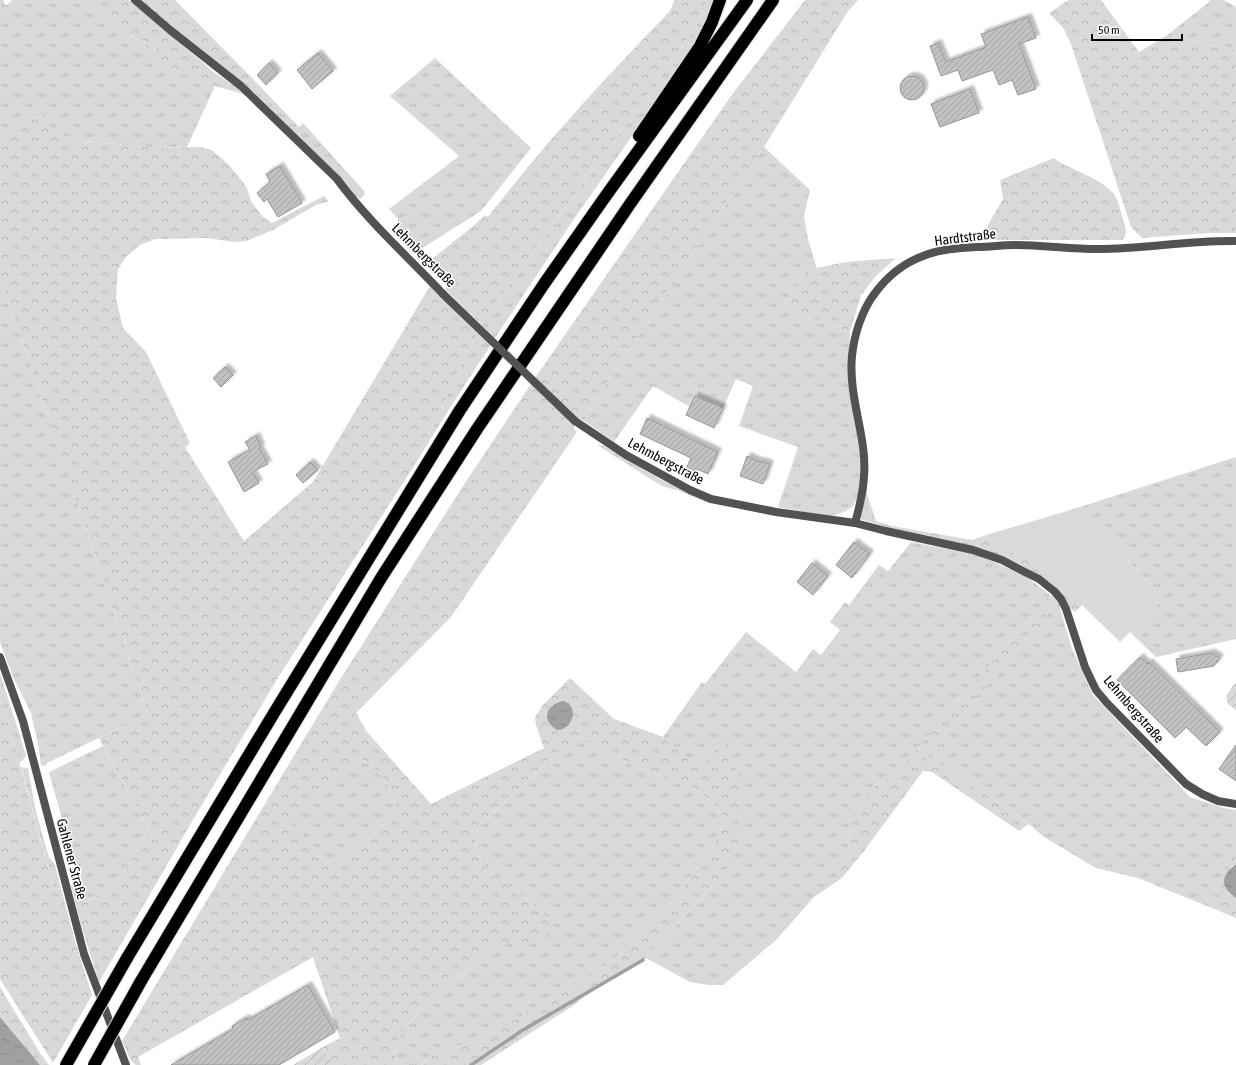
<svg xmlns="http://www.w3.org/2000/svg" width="1236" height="1065" font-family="'Asap Condensed',sans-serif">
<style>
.grass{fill:url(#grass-tufts)}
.forest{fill:url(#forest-crowns);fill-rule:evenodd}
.park{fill:#d9d9d9}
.garden{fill:url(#garden-furrows)}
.water{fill:url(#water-ripples)}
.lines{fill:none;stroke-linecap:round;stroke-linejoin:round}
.stream{stroke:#a0a0a0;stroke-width:3.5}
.building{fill:url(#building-hatch);stroke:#969696;filter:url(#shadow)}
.motorway-casing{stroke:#dbdbdb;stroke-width:14}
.minor{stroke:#525252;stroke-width:8}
.motorway{stroke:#000;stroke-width:12}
.motorway-bridge-casing{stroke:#dbdbdb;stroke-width:14;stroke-linecap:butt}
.minor-bridge{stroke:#525252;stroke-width:8}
.motorway-bridge{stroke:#000;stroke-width:12}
.labels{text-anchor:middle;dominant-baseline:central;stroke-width:3;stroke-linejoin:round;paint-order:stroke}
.street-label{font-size:14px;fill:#000;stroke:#fff}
</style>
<defs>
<pattern id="grass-tufts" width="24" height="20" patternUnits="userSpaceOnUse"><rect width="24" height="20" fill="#d9d9d9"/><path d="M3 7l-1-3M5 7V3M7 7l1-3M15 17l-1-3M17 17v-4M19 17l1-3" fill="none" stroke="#b8b8b8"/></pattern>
<pattern id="forest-crowns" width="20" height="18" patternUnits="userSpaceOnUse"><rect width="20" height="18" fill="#d9d9d9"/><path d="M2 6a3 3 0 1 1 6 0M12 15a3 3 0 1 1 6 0" fill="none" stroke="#b8b8b8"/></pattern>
<pattern id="garden-furrows" width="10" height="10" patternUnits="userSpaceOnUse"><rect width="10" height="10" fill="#d9d9d9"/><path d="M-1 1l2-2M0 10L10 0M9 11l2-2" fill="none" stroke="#b8b8b8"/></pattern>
<pattern id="water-ripples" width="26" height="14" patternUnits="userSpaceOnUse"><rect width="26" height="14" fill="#a0a0a0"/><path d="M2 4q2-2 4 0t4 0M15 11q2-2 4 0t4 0" fill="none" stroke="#888"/></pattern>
<pattern id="building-hatch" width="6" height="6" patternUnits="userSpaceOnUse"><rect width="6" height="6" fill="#c2c2c2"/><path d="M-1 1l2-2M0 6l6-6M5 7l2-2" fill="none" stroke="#a5a5a5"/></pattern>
<filter id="shadow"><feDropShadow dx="3.5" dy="-3.5" stdDeviation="1" flood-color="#0004"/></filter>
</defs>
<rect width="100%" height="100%" fill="#fff"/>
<path class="grass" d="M0 0H3L6 6 12 0H87L113 27 158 50 152 61 215 86 187 147 156 148 71 140 52 129 41 114 0 135Z
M707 0H715L712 10 691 52 576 216 495 338 481 324 686 41 704 10Z
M1210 0H1224L1236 7V50L1166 36 1208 3Z
M435 58 531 148 481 211 413 254 391 231 397 223 398 219 389 209 459 156 390 96Z
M251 77 299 127 303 123 364 191 365 194 360 199 355 196 339 177 255 93 243 85Z
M764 147 810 190 804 216 808 239 817 269 807 270 783 307 850 332 849 377 861 460 860 492 853 506 846 511 835 515 825 516 778 507 798 447 739 426 753 386 736 379 723 408 695 396 690 407 653 386 614 442 584 421 604 387Z
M0 277 37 384 148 714 47 763V765L41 766 39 749 31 713 13 677 0 642Z
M477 332 491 345C464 385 439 425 414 466Z
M597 445 604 446 660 479 707 501 711 504 679 491 662 486Z
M1236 457V639L1156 657 1130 632 1163 599 1080 507Z
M911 542 979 555 1027 577 1050 595 896 773 876 785 849 829 850 842 847 854 835 872 842 878 814 897 777 939 723 985H709L690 982 646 958 729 867 724 741 698 767 663 737 702 682 705 684 746 632 796 672 813 649 821 655 840 630 830 622 845 602 849 605 879 565 888 571Z
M1058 601 1072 649 1093 695 1190 797 1224 808 1236 810V848L1229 851 1212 908 1138 878 1096 868 1044 837 1029 824 953 772 939 764H921Z
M0 673 26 755 24 759 19 763 9 725 0 699Z
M576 737 633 765 695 789 713 803 724 817 720 833 713 846 674 899 616 957 579 985 535 1007 496 1032 480 1040 435 1053 421 1065H395L396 1047 399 1038 404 1029 421 1010 498 942H533L548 919 537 908 482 864 475 843 479 825Z
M103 746 149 830 117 884 85 902 49 772Z
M357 756C361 759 367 761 371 765 385 777 394 794 397 812L332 871 287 818Z
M21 767 28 768 35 807 45 844 49 857 55 865 61 888 54 889Z"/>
<path class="forest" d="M87 0H129L215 73 243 92V94L215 86 152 61 157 49 113 27Z
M142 0H175L251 77 243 85 158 17Z
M674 0H707L704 10 686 41 481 324 445 289 447 287 444 282 430 270 429 263 433 258 472 227 485 215 488 217C544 144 606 77 670 11L673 4Z
M805 0H858L848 11 764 147 604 387 584 421 578 418 573 428 577 432 451 617 356 713 367 732 431 804 544 748 536 725 535 717 543 705 570 678 614 719 663 737 698 767 724 741 737 772 743 804 742 833 729 867 646 958 643 959 644 960 585 996 574 1005 481 1065H421L435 1053 480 1040 495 1032 535 1007 579 985 616 957 674 899 713 846 720 833 724 817 713 803 695 789 633 765 576 737 479 825 475 843 482 864 537 908 548 919 549 932 543 938 533 942H498L421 1010 404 1029 399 1038 396 1047 395 1065H334L323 1047 340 1038 313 957 138 1057 141 1065H136L130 1059 122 1041 336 686 463 486 537 375 731 96ZM357 757C361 759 367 761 371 765 385 777 394 794 397 812L332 871 288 818Z
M1069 0H1101L1139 52 1166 36 1236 50V233H1208L1142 238 1131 227 1071 44 1064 29 1049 13Z
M41 114 52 129 71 140 156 148 200 147 212 150 229 165 246 186 252 203 264 218 272 223 324 196 329 201 316 205 273 230 246 241 234 242 206 238 155 239 140 245 126 257 118 269 116 298 123 328 146 352 190 443 185 447 244 541 313 482 430 286 439 296 440 295 477 332 414 466 279 676 197 813 99 982 81 925 71 885 81 883 85 902 117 884 149 830 99 738 148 714 37 384 0 277V135Z
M1054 158 1059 162C1076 171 1104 180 1115 196 1119 202 1121 213 1123 220 1126 227 1128 234 1122 240H977L973 235 984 232 1003 199 1000 180Z
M896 258 875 277 861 295 850 332 783 307 807 270 846 262Z
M866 491 876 521 892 526 972 540 983 536 1051 573 1086 601 1075 612C1066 606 1063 597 1056 588 1051 581 1042 577 1034 572 980 541 918 538 860 519Z
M1050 595 1058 601 922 763 939 764 953 772 1029 824 1019 831 932 772 923 771 864 851 842 878 835 872 847 854 850 842 849 829 857 810 876 785 896 773Z
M0 699 9 725 54 889 61 888 75 941 92 995 53 1063 0 979Z
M1236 848V864L1231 867 1228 893 1236 898V918L1212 908 1229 851Z
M0 987 40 1053 49 1065H40L0 1017Z"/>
<path class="park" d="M1080 507 1163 599 1120 642 1082 605 1086 601 1051 573 983 536Z"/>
<path class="garden" d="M1236 682V710L1228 704 1226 696Z
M323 1047 334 1065H293Z"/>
<path class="water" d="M563 701C580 705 573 730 557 730 541 721 545 705 563 701Z
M1236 864V898C1219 887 1221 875 1236 864Z
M0 1017 40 1065H0Z"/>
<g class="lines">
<path class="stream" d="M471 1065 523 1030 643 960"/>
</g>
<path class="building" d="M1028 17 1036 38 1019 44 1036 89 1018 95 1012 80 999 85 993 70 962 81 958 70 941 76 930 46 938 43 946 62 986 47 981 34Z
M318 53 333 71 312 89 297 70Z
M269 63 278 73 266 85 257 75Z
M900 88a12 12 0 1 1 24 0a12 12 0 1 1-24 0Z
M970 89 979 113 940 127 931 104Z
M280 166 302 203 278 217 267 199 264 202 257 193 270 182 266 174Z
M225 367 233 375 221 387 213 378Z
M695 396 723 408 714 428 686 415Z
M647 418 718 452 708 474 697 469 695 473 686 469 691 458 640 434Z
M256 436 261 447 259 448 268 464 252 472 259 483 244 492 228 462 250 450 245 442Z
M747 456 760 462V461L770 464 763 484 740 476Z
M310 462 318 470 303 483 296 475Z
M854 542 870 554 852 578 836 565Z
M812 563 828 576 813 595 797 582Z
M1212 653 1220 658 1214 666 1178 672 1176 659Z
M1140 657 1147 664 1149 662 1220 732 1206 746 1186 727 1175 738 1117 680Z
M1236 745V781L1219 769Z
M308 985 335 1032 279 1065H171L233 1029 232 1026 246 1018 248 1020Z"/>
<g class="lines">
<defs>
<path id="motorway" d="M639 136 700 46 712 22 720 0
M127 958 274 713 460 410 544 284 605 197 747 0
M141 981 381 578 477 429 630 204 773 0"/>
</defs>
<use href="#motorway" class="motorway-casing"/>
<path class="minor" d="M135 0 170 30 241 86 337 179C368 221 407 256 443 294
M575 421 626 455 690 490 711 499 776 512 855 523 886 531 973 550 1002 560 1019 569 1039 579 1054 591 1061 599 1066 609 1085 667 1096 690 1107 703 1186 784 1202 794 1218 801 1236 804
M855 523C862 498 867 474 863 447 859 417 849 387 852 356 854 335 862 310 875 293 887 277 904 263 923 256 940 249 960 248 978 247 990 247 1002 245 1015 245 1042 245 1070 249 1098 249 1144 249 1190 240 1236 241
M0 657 23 721 84 954 126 1065"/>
<use href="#motorway" class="motorway"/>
<defs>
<path id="motorway-bridge" d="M66 1065 127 958
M94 1065 141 981"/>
</defs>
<use href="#motorway-bridge" class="motorway-bridge-casing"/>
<path class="minor-bridge" d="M443 294 575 421"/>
<use href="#motorway-bridge" class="motorway-bridge"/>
</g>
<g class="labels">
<g class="street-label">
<text transform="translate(965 237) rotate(-7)">Hardtstraße</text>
<text transform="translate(424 255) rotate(45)">Lehmbergstraße</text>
<text transform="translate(666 461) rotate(28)">Lehmbergstraße</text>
<text transform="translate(1134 709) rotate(49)">Lehmbergstraße</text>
<text transform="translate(72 859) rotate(75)">Gahlener Straße</text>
</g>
</g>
<path d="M1092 34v6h90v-6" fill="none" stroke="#000000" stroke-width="2"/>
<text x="1098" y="34" font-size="12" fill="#000000" stroke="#ffffff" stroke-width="3" paint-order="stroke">50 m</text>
</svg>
